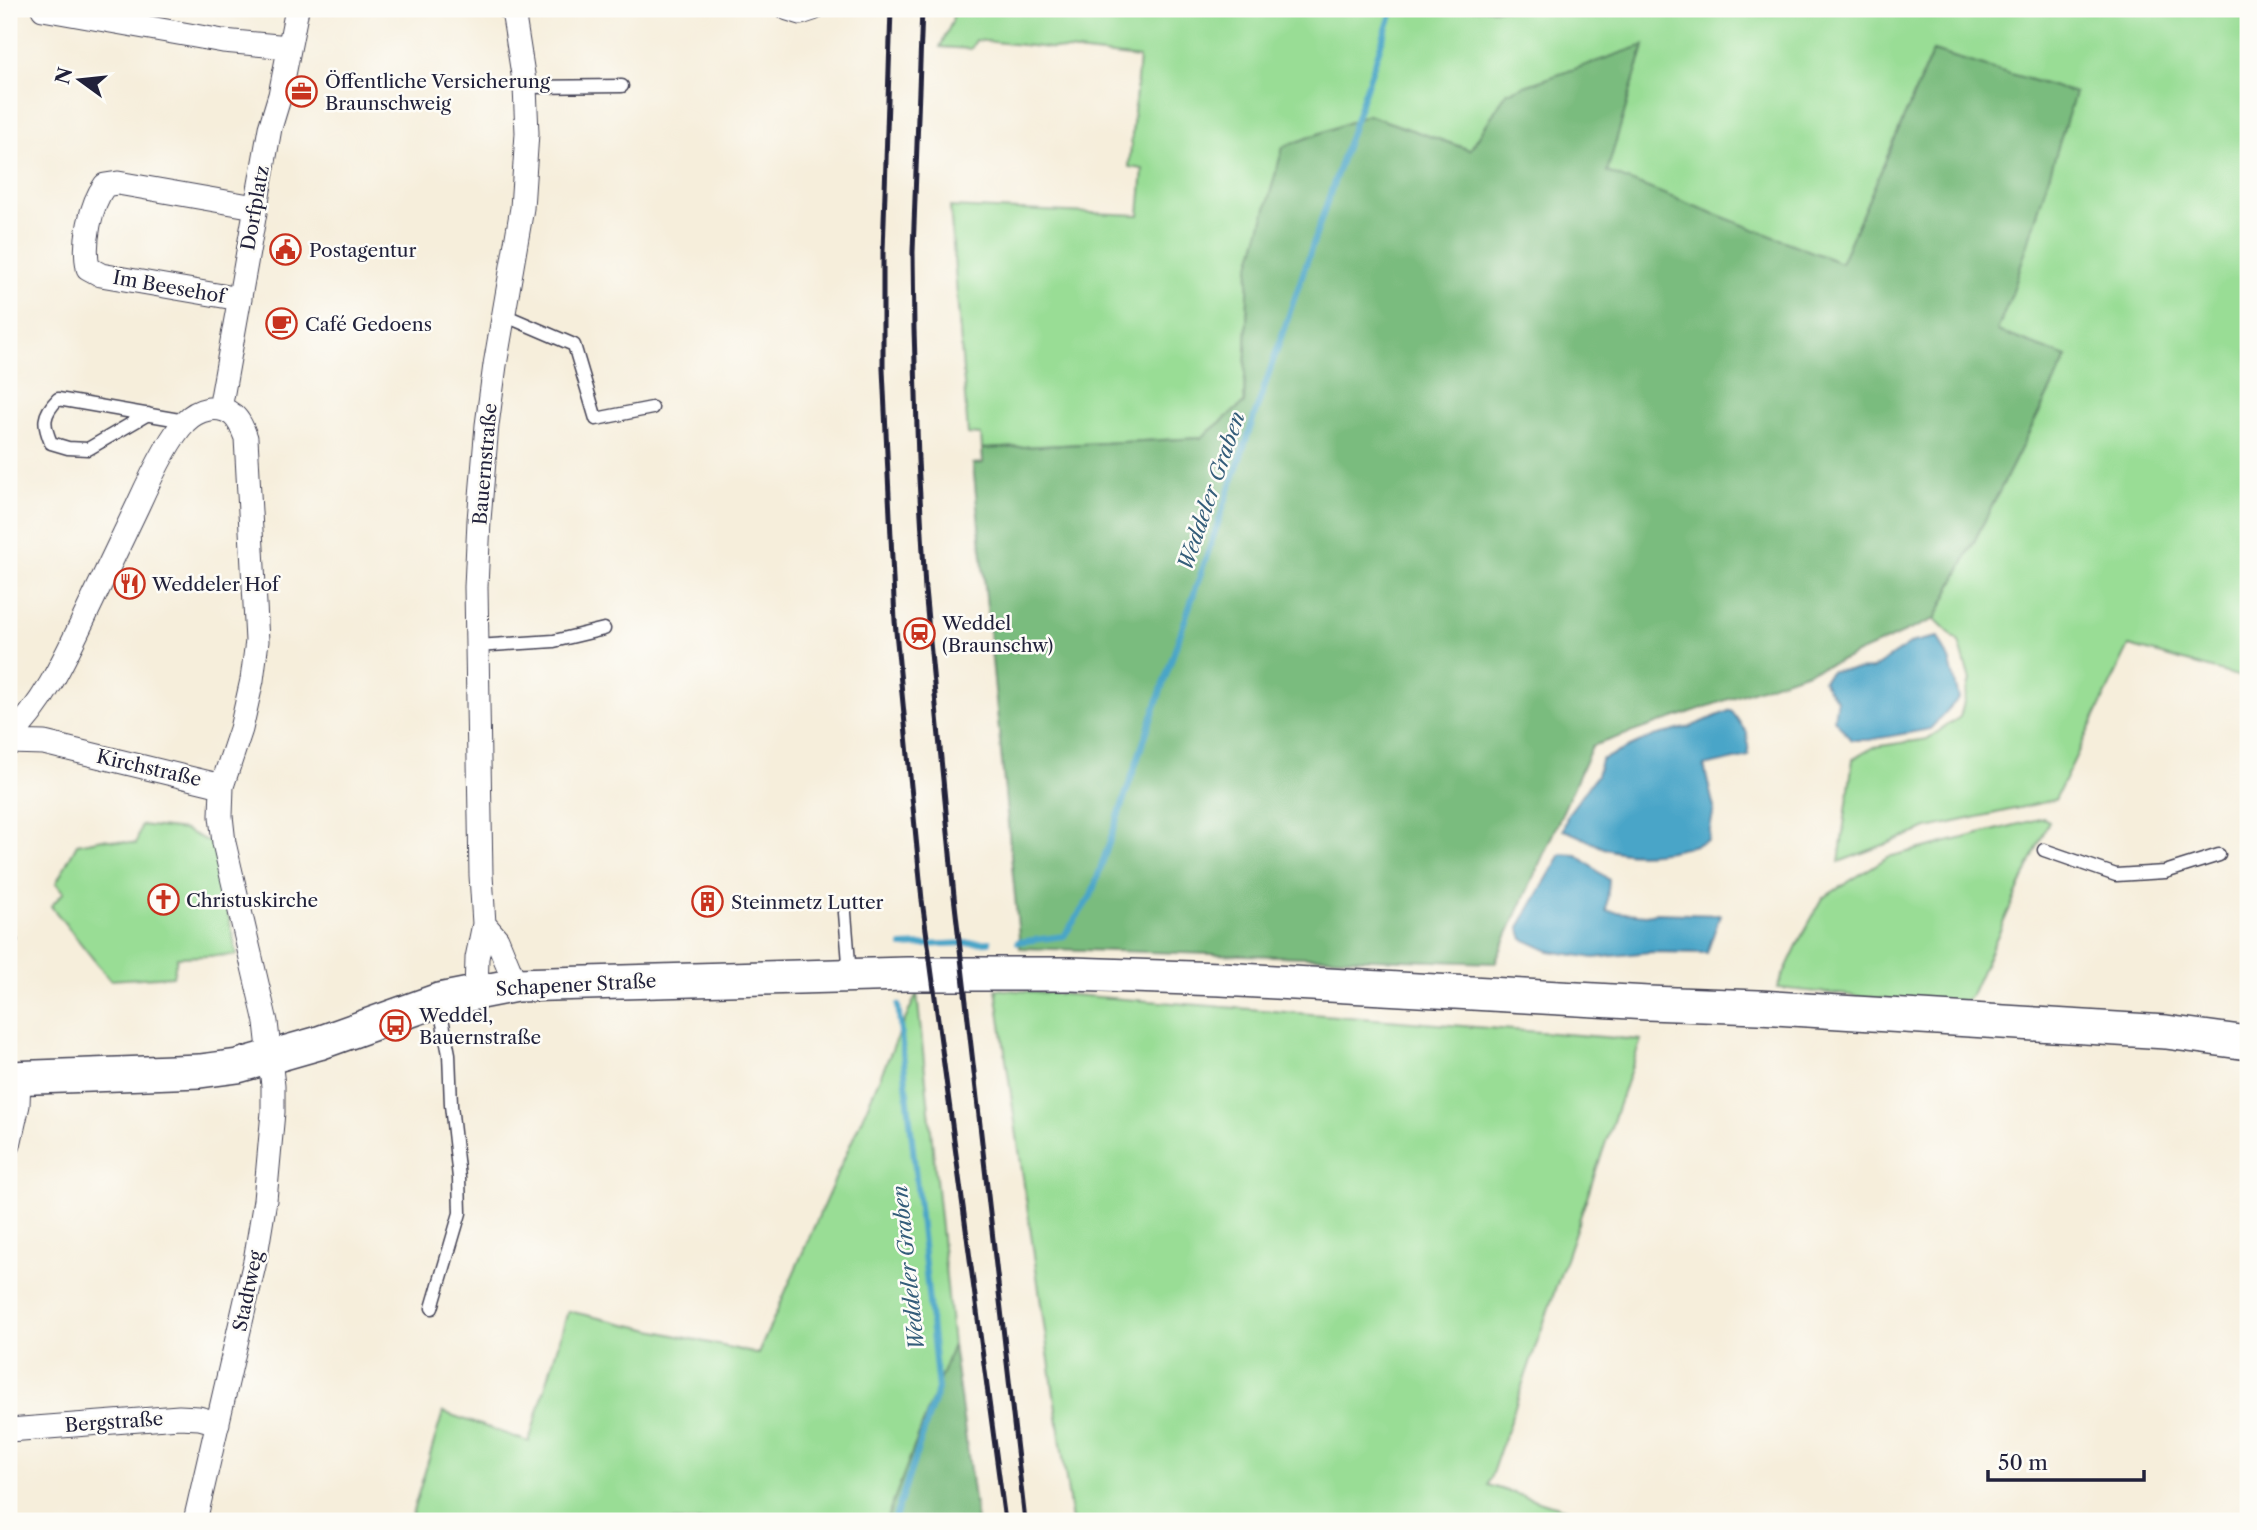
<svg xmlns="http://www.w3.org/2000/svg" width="2257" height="1530" font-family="'Libre Caslon Text',serif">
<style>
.green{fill:#99dd95;stroke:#5e8068;stroke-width:2}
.forest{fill:#7abc7e;stroke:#4e6f5c;stroke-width:2}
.water{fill:#4aa5c8;stroke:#366482;stroke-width:2}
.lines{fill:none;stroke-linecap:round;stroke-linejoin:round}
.stream{stroke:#4aa5c8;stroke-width:6}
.lane-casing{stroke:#424153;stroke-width:15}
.street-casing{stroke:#424153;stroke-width:25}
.secondary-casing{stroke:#424153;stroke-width:36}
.lane{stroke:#fff;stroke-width:12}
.street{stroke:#fff;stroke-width:23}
.secondary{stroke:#fff;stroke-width:33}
.rail{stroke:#22223b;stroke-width:5}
.labels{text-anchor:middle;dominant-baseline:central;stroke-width:5;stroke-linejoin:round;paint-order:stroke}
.poi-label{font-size:19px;fill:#22223b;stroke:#fdfcf7;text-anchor:start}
.street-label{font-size:19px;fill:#22223b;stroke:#fdfcf7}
.water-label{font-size:21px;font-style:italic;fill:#345d7a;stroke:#fdfcf7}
</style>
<rect width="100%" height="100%" fill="#fdfcf7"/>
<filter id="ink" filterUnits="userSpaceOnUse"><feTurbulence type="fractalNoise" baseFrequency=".0143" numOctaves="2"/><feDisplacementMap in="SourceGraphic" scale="14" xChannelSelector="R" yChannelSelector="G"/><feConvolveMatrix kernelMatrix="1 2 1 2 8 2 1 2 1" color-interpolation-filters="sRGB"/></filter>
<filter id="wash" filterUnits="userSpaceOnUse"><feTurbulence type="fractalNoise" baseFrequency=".00686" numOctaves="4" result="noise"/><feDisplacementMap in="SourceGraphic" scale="28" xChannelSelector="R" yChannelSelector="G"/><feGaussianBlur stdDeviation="1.57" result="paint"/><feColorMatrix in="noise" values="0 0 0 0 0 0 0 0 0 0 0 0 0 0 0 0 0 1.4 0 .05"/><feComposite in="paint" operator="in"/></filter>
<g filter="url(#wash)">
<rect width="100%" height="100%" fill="#f6eedb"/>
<path class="green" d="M954 9H2248V679L2129 646 2055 800 1928 828 1839 862 1853 759 1874 747 1927 739 1960 717 1970 680 1959 642 1935 619 2067 357 1997 331 2013 291 2074 93 1933 51 1841 264 1606 172 1644 46 1507 92 1470 150 1368 115 1249 269 1244 403 1201 438 982 449 981 435 968 434 950 207 1139 215 1143 169 1129 167 1139 58 976 40 971 49 940 47 952 22Z
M2043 818 2049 821 1970 997 1958 1006 1777 988 1800 939 1823 898 1888 857Z
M141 825 185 830 213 844 237 955 177 957 173 976 110 980 51 906 64 892 56 883 77 844 103 839 136 844Z
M996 989 1641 1040 1488 1485 1602 1521H1072Z
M917 993 953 1345 886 1521H410L443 1412 529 1442 568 1311 758 1354Z"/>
<path class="forest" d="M1644 45 1607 172 1841 263 1933 51 2075 93 2013 291 1997 331 2067 357 1935 619 1840 661 1592 746 1495 963 1020 948 973 464 983 463 982 449 1201 438 1244 403 1249 269 1283 147 1368 115 1470 150 1507 92Z
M953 1345 977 1521H886Z"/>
<path class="water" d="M1938 637 1950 662 1959 698 1930 729 1869 740H1851L1834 719 1837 699 1827 688 1823 680 1831 671 1872 669 1913 642Z
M1731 710 1747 733 1749 756 1704 766 1714 808 1708 840C1678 853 1634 859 1604 848 1590 842 1577 834 1563 830L1568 814 1597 775 1601 760 1654 736 1690 727Z
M1561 854 1577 855 1609 880 1606 911 1646 915 1656 913 1720 915 1707 953 1650 952 1594 958 1549 951 1523 939 1519 927Z"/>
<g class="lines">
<path class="stream" d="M1018 942 1064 936 1091 896 1393 9
M902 946 989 942
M894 1521 938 1389 898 1005"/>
</g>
</g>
<g filter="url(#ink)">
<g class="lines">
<defs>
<path id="lane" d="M525 87 622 86
M504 315 574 345 596 419 652 408
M148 414 88 449 68 448 51 443C43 424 42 415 58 399L185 421
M477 646 554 641 604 629
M2044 850 2116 875 2165 872 2219 855
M845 913 850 975
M9 941 11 940
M432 1308 460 1213 459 1178 451 1105 449 1054 439 1003"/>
<path id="street" d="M43 9 223 41 289 47
M788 9 801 13 813 9
M240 299 101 275 88 268C83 243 90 205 105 185L118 183 255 207
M220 409 270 128 280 95 297 9
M9 738C44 704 64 660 85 616 103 579 120 542 138 505 148 483 169 438 185 422 197 409 219 403 233 415 240 421 243 430 246 438L257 641 252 680 241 729 222 786 221 816 224 843 266 1022 273 1086V1112L265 1200 255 1261 195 1521
M9 742 44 743 222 786
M484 924 497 939 516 985
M476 992 477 958 484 924 481 875 477 646 476 587 479 520 487 425 495 365 522 208 527 133 525 87 514 17 510 9
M9 1145 18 1105 19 1077
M9 1430 179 1417 199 1418 218 1423"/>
<path id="secondary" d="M9 1078 200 1071 238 1066 319 1043 439 1000 516 985 907 974H1071L1221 979 1648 1003 1759 1007 2166 1032 2248 1043"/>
</defs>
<use href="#lane" class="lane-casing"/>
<use href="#street" class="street-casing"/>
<use href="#secondary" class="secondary-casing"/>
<use href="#lane" class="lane"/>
<use href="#street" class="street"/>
<use href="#secondary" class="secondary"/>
<path class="rail" d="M891 9 883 252V369L895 621 922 900 1005 1521
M922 9 913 252 914 329 918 460 925 589 954 896 1025 1521"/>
</g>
</g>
<defs>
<symbol id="office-ring" viewBox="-11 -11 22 22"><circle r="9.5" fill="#fdfcf7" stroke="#c8321e" stroke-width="1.5"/><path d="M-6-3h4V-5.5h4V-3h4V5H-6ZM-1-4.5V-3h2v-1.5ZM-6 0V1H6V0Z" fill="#c8321e"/></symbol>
<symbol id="civic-ring" viewBox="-11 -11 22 22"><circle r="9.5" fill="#fdfcf7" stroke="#c8321e" stroke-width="1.5"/><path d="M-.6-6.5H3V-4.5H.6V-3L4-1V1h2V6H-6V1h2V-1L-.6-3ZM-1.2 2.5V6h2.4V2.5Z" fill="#c8321e"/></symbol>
<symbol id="cafe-ring" viewBox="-11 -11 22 22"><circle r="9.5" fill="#fdfcf7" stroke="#c8321e" stroke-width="1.5"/><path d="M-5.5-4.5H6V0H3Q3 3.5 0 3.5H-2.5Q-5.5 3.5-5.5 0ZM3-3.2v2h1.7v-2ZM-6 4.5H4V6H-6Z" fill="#c8321e"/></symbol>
<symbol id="restaurant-ring" viewBox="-11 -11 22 22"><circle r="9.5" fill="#fdfcf7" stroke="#c8321e" stroke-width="1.5"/><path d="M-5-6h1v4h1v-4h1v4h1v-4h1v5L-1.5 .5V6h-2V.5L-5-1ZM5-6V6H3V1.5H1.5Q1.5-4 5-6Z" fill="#c8321e"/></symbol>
<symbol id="station-ring" viewBox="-11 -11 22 22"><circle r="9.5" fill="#fdfcf7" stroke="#c8321e" stroke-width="1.5"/><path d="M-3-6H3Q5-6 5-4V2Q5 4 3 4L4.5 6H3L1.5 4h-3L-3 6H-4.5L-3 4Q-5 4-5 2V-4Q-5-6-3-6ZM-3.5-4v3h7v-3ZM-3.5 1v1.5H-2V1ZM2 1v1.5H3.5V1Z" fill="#c8321e"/></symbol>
<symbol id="church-ring" viewBox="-11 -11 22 22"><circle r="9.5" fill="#fdfcf7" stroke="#c8321e" stroke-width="1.5"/><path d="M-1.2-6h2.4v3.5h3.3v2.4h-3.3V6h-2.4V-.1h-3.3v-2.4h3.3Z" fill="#c8321e"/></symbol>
<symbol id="building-ring" viewBox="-11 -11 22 22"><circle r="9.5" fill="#fdfcf7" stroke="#c8321e" stroke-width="1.5"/><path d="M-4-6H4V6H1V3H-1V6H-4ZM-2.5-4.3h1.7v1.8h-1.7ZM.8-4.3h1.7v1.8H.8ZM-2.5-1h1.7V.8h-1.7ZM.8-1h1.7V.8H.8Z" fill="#c8321e"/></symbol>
<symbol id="bus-ring" viewBox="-11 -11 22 22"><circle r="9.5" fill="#fdfcf7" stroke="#c8321e" stroke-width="1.5"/><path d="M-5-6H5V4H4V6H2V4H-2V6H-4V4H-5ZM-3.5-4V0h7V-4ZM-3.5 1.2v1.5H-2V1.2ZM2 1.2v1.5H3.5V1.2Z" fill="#c8321e"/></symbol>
</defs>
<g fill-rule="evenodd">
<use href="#office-ring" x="284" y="74" width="35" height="35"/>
<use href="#civic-ring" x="268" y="232" width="35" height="35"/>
<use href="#cafe-ring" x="264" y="306" width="35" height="35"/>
<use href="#restaurant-ring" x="112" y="566" width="35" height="35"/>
<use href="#station-ring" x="902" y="616" width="35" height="35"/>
<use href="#church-ring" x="146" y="882" width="35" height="35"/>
<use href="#building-ring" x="690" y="884" width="35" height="35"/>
<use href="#bus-ring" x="378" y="1008" width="35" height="35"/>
</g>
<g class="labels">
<g class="poi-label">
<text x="325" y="81">Öffentliche Versicherung<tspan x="325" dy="22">Braunschweig</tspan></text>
<text x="309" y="250">Postagentur</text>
<text x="305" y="324">Café Gedoens</text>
<text x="152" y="584">Weddeler Hof</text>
<text x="942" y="623">Weddel<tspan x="942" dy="22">(Braunschw)</tspan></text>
<text x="186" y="900">Christuskirche</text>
<text x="731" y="902">Steinmetz Lutter</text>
<text x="419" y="1015">Weddel,<tspan x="419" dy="22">Bauernstraße</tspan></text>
</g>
<g class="street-label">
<text transform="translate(255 208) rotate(-80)">Dorfplatz</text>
<text transform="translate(169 287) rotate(10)">Im Beesehof</text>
<text transform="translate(485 464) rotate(-85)">Bauernstraße</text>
<text transform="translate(149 768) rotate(13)">Kirchstraße</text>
<text transform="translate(576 985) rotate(-3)">Schapener Straße</text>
<text transform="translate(248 1291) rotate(-78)">Stadtweg</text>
<text transform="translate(114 1422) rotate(-4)">Bergstraße</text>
</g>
<g class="water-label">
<text transform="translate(1211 491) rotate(-71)">Weddeler Graben</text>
<text transform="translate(908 1268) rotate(-96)">Weddeler Graben</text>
</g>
</g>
<rect width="2257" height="1530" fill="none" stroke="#fdfcf7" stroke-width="35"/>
<g transform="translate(80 80) rotate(285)" stroke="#fdfcf7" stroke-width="5" paint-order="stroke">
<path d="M0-5L12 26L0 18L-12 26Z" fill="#22223b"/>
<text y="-10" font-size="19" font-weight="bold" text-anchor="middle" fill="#22223b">N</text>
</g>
<path d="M1988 1470v10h156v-10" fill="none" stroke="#22223b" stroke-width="3.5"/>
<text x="1998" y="1470" font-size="21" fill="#22223b" stroke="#fdfcf7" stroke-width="5" paint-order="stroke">50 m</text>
</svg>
